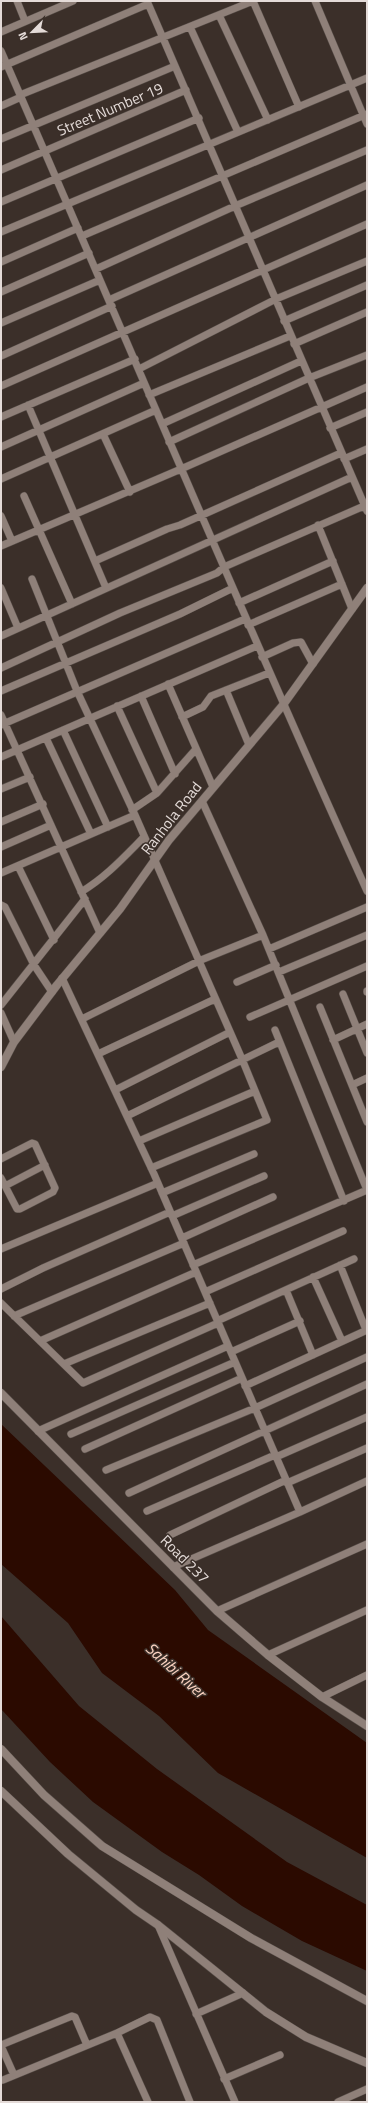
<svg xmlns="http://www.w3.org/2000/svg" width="368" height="2103" font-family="'Titillium Web',sans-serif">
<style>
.water{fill:#2b0a00}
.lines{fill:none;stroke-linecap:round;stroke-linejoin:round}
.minor-casing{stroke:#584e49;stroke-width:8}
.tertiary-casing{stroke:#584e49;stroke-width:9}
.minor{stroke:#8f8079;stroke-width:7}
.tertiary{stroke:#8f8079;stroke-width:8}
.labels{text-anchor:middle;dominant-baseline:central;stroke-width:3;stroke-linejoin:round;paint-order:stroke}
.street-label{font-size:15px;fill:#e4dbd8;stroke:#3b2f29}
.water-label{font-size:16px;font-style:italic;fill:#fdd4c2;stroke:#3b2f29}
</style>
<rect width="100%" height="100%" fill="#3b2f29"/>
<path class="water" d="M1 1424 175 1590 208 1630 367 1743V1858L218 1773 159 1716 102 1673 68 1623 1 1564Z
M1 1616 79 1706 157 1769 287 1862 367 1905V1971L302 1941 242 1906 199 1875 162 1852 93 1802 50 1762 1 1709Z"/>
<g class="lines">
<defs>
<path id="minor" d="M17 1 25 21
M147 1 367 511
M315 1 367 124
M219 15 268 120
M190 27 238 132
M1 32 73 1
M1 51C123 331 241 613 367 891
M1 67 148 4
M20 95 253 1 299 107
M1 106 21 97
M1 139 175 66
M1 170 186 90
M1 202 199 118
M1 232 367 78
M82 236 367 114
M1 262 78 228
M96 269 235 206 367 150
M1 292 89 253
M109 300 367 185
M284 321 367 285
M1 323 100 280
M294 344 367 312
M1 356 112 306
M139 369 276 299 367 261
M1 386 367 224
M149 395 290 336
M28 405 106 588
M1 417 135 359
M162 424 301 361
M330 428 367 412
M103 434 130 492
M169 442 309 378 367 355
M1 447 144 383
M344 459 367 449
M1 479 156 410
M24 496 72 604
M1 516 12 541
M318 525 352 609
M1 546 181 469 367 387
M95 561 167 529 180 525 341 453
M32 579 77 691 135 815 242 1059 267 1120 151 1168
M1 588 18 628
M239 603 333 561
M248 625 342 584
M1 636 352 477
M262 657 293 643 301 642 313 664
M1 668 120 613 217 573 224 567 364 506
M168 684 213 787
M226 690 249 745
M1 691 180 614 233 588
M141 696 175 774
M117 706 157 793
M1 715 100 933
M182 717 203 707 211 696 269 673
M1 725 245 619
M63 730 108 827
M46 738 91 834
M1 757 257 646
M1 789 30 777
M202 801 263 935 367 1190
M132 810 157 793 196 749
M1 822 43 804
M1 847 51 825
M18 866 54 940
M1 873 135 815
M81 892C106 877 124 857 144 837
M1 905 5 907 34 965 52 992
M269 949 367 907
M279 972 367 935
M62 978 154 1174 300 1512 173 1567
M237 982 276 965
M367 991V992
M343 994 367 1053
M1 1005 85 899
M320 1007 367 1122
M1 1013 14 1042
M250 1017 367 966
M82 1019 201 960 263 935
M275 1030 344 1201
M333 1040 367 1024
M98 1054 215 999
M352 1085 367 1078
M115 1090 230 1032
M127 1116 279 1042
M139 1141 255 1091
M1 1159 32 1143 35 1144 55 1188 53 1192 20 1209H17L1 1178
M5 1186 45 1165
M162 1193 254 1154
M172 1216 264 1176
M182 1238 273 1197
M1 1249 158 1183
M193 1265 367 1190
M340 1265 366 1330
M313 1277 342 1341
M1 1289 43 1268 170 1212
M286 1290 313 1355
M205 1292 343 1231
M1 1303 83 1383 218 1323
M14 1316 184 1243
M217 1321 354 1259
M40 1341 196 1272
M231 1352 300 1321
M64 1364 210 1303
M245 1386 367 1330
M38 1431 228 1346
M71 1434 235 1362
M85 1449 242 1378
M276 1457 367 1417
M106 1470 255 1408 367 1357
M287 1483 367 1448
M129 1493 367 1384
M147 1511 275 1455
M300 1512 367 1481
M170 1535 286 1480
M217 1611 367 1544
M268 1655 367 1610
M322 1697 367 1675
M158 1925 235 2102
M196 2014 243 1993
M117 2033 148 2102
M1 2045 72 2016 75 2017 87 2045
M1 2046 14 2075
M224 2079 280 2055
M3 2080 117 2033 150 2017 157 2020 190 2102
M338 2102 367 2089"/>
<path id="tertiary" d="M1 1067 14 1042 57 985 120 909 169 840 283 705 367 588
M1 1393 217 1611 268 1655 322 1697 367 1726
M1 1749 44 1795 102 1846 251 1938 367 2001
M1 1791 68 1854 136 1910 158 1925 266 2012 306 2037 367 2063"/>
</defs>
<use href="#minor" class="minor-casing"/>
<use href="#tertiary" class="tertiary-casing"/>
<use href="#minor" class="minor"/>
<use href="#tertiary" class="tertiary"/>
</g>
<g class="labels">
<g class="street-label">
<text transform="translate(110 109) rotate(-23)">Street Number 19</text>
<text transform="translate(171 818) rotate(-52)">Ranhola Road</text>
<text transform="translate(185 1559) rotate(45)">Road 237</text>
</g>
<g class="water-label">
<text transform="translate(176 1670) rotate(42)">Sahibi River</text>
</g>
</g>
<rect width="368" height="2103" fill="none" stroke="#e4dbd8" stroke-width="4"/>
<g transform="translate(32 32) rotate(246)" stroke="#3b2f29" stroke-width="3" paint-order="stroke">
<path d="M0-3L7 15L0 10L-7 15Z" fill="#e4dbd8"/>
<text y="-6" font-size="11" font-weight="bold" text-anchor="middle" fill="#e4dbd8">N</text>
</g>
</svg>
